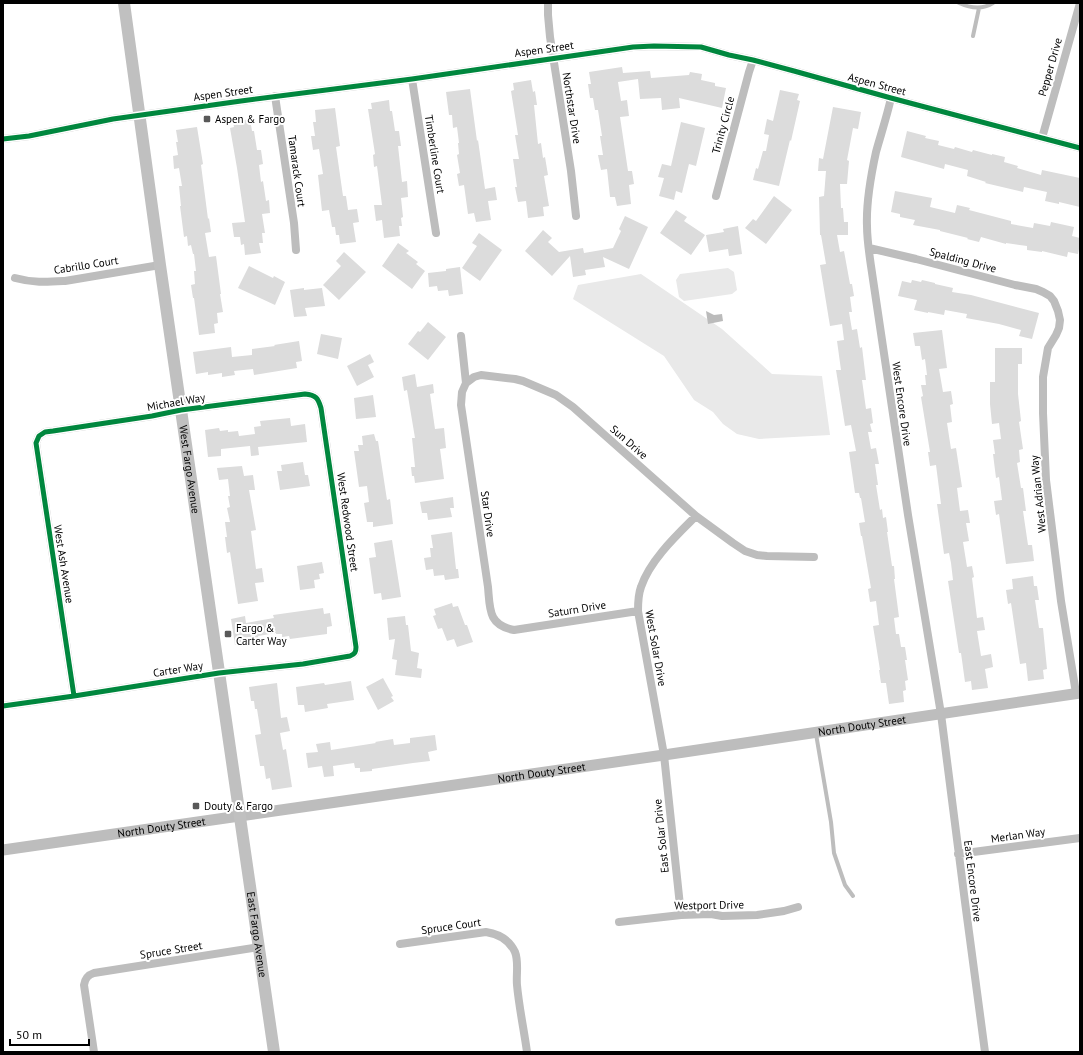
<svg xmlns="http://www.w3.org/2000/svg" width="1083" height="1055" font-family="'PT Sans',sans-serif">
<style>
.green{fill:#e9e9e9}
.water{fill:#bbb}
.building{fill:#dcdcdc}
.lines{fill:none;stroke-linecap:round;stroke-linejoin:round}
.service{stroke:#bdbdbd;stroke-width:4}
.minor{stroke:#bdbdbd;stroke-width:8}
.tertiary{stroke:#bdbdbd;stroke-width:11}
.secondary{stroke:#c0c0c0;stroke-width:12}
.cycleway-casing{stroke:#fff;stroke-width:8}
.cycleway{stroke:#00873e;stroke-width:5}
.poi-dot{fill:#595959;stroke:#fff;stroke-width:1.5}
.labels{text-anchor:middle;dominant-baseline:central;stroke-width:4;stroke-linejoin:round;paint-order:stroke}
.street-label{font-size:11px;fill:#000;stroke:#fff}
.poi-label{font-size:11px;fill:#000;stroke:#fff;text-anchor:start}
</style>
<rect width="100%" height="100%" fill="#fff"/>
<path class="green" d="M728 268 734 272 737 290 732 294 684 301 679 297 676 280 680 274Z
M641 274 722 329 772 374 822 376 830 435 759 439 737 434 723 424 713 412 694 400 664 356 573 299 578 285Z"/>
<path class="water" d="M706 311 714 315 722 314 723 321 708 324Z"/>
<path class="building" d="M622 67 623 73 650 71 651 78 689 75 690 72 702 74 701 80 715 83V86L726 88 722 108 679 98 680 108 662 110 661 98 640 99 638 79 618 82 621 101 627 100 629 116 620 117 628 171H632L634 184 629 185 631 204 617 206 615 197H610L607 169 601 170 598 155H603L600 136H602L598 110H595L593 98H590L588 84H591L589 72Z
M531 80 533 92 535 91 537 105H534L538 144 541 143 543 158 545 157 548 175 544 176 549 206 543 207 544 216 528 218 526 201 518 202 515 187H517L513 159H519L515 135H518L511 91 514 90 513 83Z
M470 89 477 141 478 140 485 189 495 187 497 200 488 201 491 220 476 222 474 213 468 214 464 185 459 186 457 174 460 173 457 155 459 154 458 143H459L457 127 453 128 452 115H449L446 92Z
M780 90 799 94 797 100 800 101 791 141 790 140 779 186 753 180 756 168 758 169 763 151H766L769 135 764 134 767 119 773 121Z
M389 100 390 111H392L395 131H399L401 146H398L402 182 407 181 408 197 401 198 403 217 401 218 402 226H399L400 236 384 238 382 220 376 221 374 205H382L377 166 374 167 373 155 375 154 368 109H372L371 103Z
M833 107 861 112 858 129 853 128 847 160 849 161 847 184H840L841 208H843L844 222H848V235H837L840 252 844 251 850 284H852L854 296 850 297 852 312H849L852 330 857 329 860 348 862 347 866 380H862L866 409 871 408 873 423 870 424 872 432H868L871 449 876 448 879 464H875L878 485H876L880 510 882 509 883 518 886 517 888 532H887L892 566H894L895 579H894L899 617 894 618 896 634H899L901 647H905L907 660H905L908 680 905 681 906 690 903 691 904 702 889 704 886 683H881L879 670H880L873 626 879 625 876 601 870 602 868 589 871 588 862 536H861L859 523 865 522 861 498H860L859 493H855L849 452 856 451 851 425 845 426 836 370H841L837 341 844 340 842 324 830 326 820 265 826 264 821 235H820L819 197 824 196 826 171H818L819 158 823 159Z
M335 108 340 146 336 147 343 196H346L348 210 357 209 359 222 353 223 356 242 340 244 339 235H336L335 227H332L329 210 322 211 318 175 323 174 319 149 313 150 311 136H315L313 122H316L315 110Z
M250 119 252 131H254L257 150H261L263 164 259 165 261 182 263 181 266 201 269 200 270 213 262 214 265 233H262L263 243H259L261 253 245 255 244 244 241 245 240 237H234L232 223 245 222 237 168 230 128 234 127 233 122Z
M681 122 705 128 696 166 689 164 682 193 676 191 674 200 659 196 664 178 658 177 662 164 671 166Z
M197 127 203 164 201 165 208 219 209 218 211 232 205 233 209 257 216 256 221 294H220L223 312 217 313 218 323 214 324 215 333 199 335 194 298H193L191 285 195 284 194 271H196L194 254H193L191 245 188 246 187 236 184 237 180 206H181L179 186H182L179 168 174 169 173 156 178 155 176 142H178L176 130Z
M907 131 926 136 925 138 939 141 938 145 954 149 955 147 972 152 973 150 992 155V154L1005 157 1004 162 1018 166 1017 168 1041 175 1042 170 1080 178V207L1059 202V204L1045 201 1047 192 1024 187 1023 192 985 183 986 182 967 176 968 170 945 164 944 169 901 157Z
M895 191 932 198 930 207 955 213 957 205 970 208 969 210 1011 221V224L1033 228 1034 223 1050 226 1051 222 1074 227 1072 236 1080 238V244L1078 254 1068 252 1067 257 1042 251V252L1027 250V246L1006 243V244L981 237 979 242 967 239 968 238 940 231V230L913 225 915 220 900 217V214L891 212Z
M774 196 792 210 766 244 745 228 753 219 756 221Z
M676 210 687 217 684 221 705 235 691 255 660 233Z
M625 216 648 227 629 269 603 257 605 267 585 270 586 275 573 277 570 256 552 276 525 251 543 230 552 238 548 242 559 252 583 248 584 253 613 248 621 231 619 229Z
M738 226 742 254 729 256 728 249 709 252 706 235 724 232 723 229Z
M479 233 502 250 480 281 462 268 477 246 472 243Z
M398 243 409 251 406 253 418 262 416 264 425 271 412 289 382 266Z
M344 252 366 272 339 300 323 285 341 266 336 261Z
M249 266 273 278 274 276 285 282 275 305 238 288Z
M460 267 463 294 449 296 448 290 438 291 437 286 429 287 428 273 446 271V269Z
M912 280 921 282 922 280 935 283V284L953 288 952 292 971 295 1039 313 1032 339 1019 336 1021 330 999 324 966 318 967 314 945 310 944 315 928 312V313L914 310 917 300 898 296 902 281 911 283Z
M304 288V290L322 288 325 306 305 308 307 316 294 317 290 290Z
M428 322 446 337 428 360 408 344 418 331 420 332Z
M942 330 947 368 939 369 943 392 951 391 953 404 950 405 952 422 947 423 951 449 956 448 962 487 957 488 960 511 968 510 970 523H966L969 541 963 542 967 567 972 566 974 577 972 578 977 618 983 617 985 630 977 631 981 656 991 654 993 667 985 669 988 688 972 690 971 681 965 682 961 653H959L948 581 953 580 951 563 949 553 944 554 937 504H941L936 465 930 466 928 452H930L921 397 923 396 921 385H926L925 375H927L925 359 922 360 920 346H915L913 333Z
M321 334 342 338 338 359 317 354Z
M299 341 302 361 296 362 297 368 254 375 253 369 234 371 235 375 222 377V373L208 375V372L196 374 193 352 231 347 232 357 252 355V349L275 346 274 345Z
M995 348H1022V364H1018V394L1021 421 1019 422 1023 449 1019 450 1020 462 1017 463 1021 488H1023L1026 511H1023L1028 545H1032L1034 561 1006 564 999 514 996 515 994 501 1002 500 999 477 996 478 993 454H995L993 440 1001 439 999 423 992 424 990 404V382H995Z
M370 354 374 362 368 365 374 377 357 386 347 366Z
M415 374 417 387 433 384 434 393 430 394 435 429 444 428 446 448 440 449 444 479 415 483 414 476H412L411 467H415L412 438H415L407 390 404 391 402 377Z
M373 395 376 417 356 419 354 398Z
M290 418 291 426 305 424 307 442 258 447 259 455 251 456 250 446 221 449V456L208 457 205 430 219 428 220 431 228 430V432L238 431 239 436 255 434 254 427 261 426 260 421Z
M374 434 376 441H378L387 500 390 499 393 524 373 527V522H367L364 503 369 502 367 486 359 487 354 451H359L358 445H363L362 436Z
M303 462 305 475H308L310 486 280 490 277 471H282L281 465Z
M242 466 244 476 253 475 255 490H249L256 530 251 531 256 569 262 568 264 582 255 583 258 601 238 604 230 552 227 553 225 537H227L225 522H230L227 508 230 507 228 496H230L228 479 219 480 217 468Z
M453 497 454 508H450L452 517 428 520 427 513H422L420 502Z
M452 532 456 569H458L459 578 445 580 444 575 434 576 433 569 426 570 424 558 431 557 430 548H433L431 535Z
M392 540 401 597 382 600 381 593 374 594 369 558 376 557 374 543Z
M322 562 324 573 319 574 320 579 314 580 315 588 300 590 297 566Z
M1033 576 1034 586H1037L1039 600H1035L1039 628H1043L1047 669 1043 670 1044 679 1028 681 1026 663 1020 664 1011 603 1008 604 1006 590 1013 589 1012 579Z
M452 603 453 607 458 606 465 625H467L473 642 457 647 454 639 447 641 442 628 438 629 433 616 436 615 434 609Z
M323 608 324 614 330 613 332 626 327 627V634L290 639 289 636 282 637V634H276V633L258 636 259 641 235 645 231 619 245 616 246 623 274 618 273 615Z
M405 616 406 625H408L411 651 419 653 417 668 422 669 421 678 395 675 397 660 392 659 395 639 389 640 387 618Z
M383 678 393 696 391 697 394 701 378 710 366 687Z
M351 681 354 700 327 704 328 708 305 712 304 705H298L296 687 324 683 325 685Z
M277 683 281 718 287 717 290 731 280 733 283 750 286 749 292 787 272 790 270 778 266 779 264 766H260L255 735 261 734 257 709H255L254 701H251L249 687Z
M435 735 437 750 428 752 430 761 413 763 372 769V771L360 772V768H355L354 763 333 766 334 776 324 777 322 766 308 768 306 753 318 752 316 744 330 742 331 750 376 743 375 742 393 739 394 745 410 743V738Z"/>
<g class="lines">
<path class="service" d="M959 3C970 8 982 10 993 3
M973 36 979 8
M816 734 831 822 834 853 845 885 853 896"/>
<path class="minor" d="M548 3V15L550 37 571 171 576 216
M412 79 436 233
M275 96 294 223 296 250
M891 98C887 116 881 134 876 152 871 175 866 202 867 226 867 239 869 252 871 266L908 515 941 714 965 902 985 1052
M1042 138 1080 3
M3 139 29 136 113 119 241 101 412 79 633 47 654 46 701 47 729 55 753 60 794 71 891 98 1080 148
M716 196 749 72 753 60
M869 248 916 259 1015 285 1036 289 1043 292 1050 296 1054 301 1058 311 1060 320 1059 328 1056 335 1048 348 1043 377V413L1046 480 1061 601 1076 693
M15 278C33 283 47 282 65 281L160 265
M461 336 466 383
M638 611 514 630C488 625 490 609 488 587L461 405 462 392 466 383 474 377 481 375 515 379 523 381 556 395 573 407 696 516 733 543 745 551 757 555 767 556 814 557
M3 706 74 696 219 673 303 664 350 656C355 654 356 652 356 647L321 408C318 398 316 395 305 394L181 410 152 416 53 431 45 432 39 436 36 443 74 696
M958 854 1080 838
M681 915 664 755 638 611C638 603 638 595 641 587 650 560 677 535 696 516
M619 922 681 915 711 914 722 916 757 915 784 911 798 907
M400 944 486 932C499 934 509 939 515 952 519 962 516 974 517 985 519 1007 524 1030 527 1052
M94 1052 84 985C85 978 88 975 94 973L259 947"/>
<path class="tertiary" id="s1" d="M3 850 664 755 1080 693"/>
<path class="secondary" id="s2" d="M124 3 160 265 274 1052"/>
<defs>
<path id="cycleway" d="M3 139 29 136 113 119 241 101 412 79 633 47 654 46 701 47 729 55 753 60 794 71 891 98 1080 148
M3 706 74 696 219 673 303 664 350 656C355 654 356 652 356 647L321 408C318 398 316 395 305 394L181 410 152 416 53 431 45 432 39 436 36 443 74 696"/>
</defs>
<use href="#cycleway" class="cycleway-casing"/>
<use href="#cycleway" class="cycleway"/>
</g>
<g class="poi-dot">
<rect x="203" y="115" width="8" height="8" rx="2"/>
<rect x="224" y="630" width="8" height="8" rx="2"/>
<rect x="192" y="802" width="8" height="8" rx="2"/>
</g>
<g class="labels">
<g class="street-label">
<text transform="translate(544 49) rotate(-8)">Aspen Street</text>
<text transform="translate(1050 67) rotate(-74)">Pepper Drive</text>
<text transform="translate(877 84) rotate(15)">Aspen Street</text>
<text transform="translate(223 93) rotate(-8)">Aspen Street</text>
<text transform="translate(572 108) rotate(81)">Northstar Drive</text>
<text transform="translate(723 125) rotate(-75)">Trinity Circle</text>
<text transform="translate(435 154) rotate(81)">Timberline Court</text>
<text transform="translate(297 171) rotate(82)">Tamarack Court</text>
<text transform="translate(963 260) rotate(15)">Spalding Drive</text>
<text transform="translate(86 265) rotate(-9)">Cabrillo Court</text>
<text transform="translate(176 402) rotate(-10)">Michael Way</text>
<text transform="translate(902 404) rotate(82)">West Encore Drive</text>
<text transform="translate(629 442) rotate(41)">Sun Drive</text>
<text stroke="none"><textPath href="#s2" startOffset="471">West Fargo Avenue</textPath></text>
<text transform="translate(1038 494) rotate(-96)">West Adrian Way</text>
<text transform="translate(488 514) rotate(82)">Star Drive</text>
<text transform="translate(348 522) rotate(82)">West Redwood Street</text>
<text transform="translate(64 564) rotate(81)">West Ash Avenue</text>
<text transform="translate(577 609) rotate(-9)">Saturn Drive</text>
<text transform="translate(656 648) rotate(80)">West Solar Drive</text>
<text transform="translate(178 669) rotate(-9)">Carter Way</text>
<text stroke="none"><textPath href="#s1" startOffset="868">North Douty Street</textPath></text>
<text stroke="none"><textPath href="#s1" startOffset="544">North Douty Street</textPath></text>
<text stroke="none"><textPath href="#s1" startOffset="160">North Douty Street</textPath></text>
<text transform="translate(1018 835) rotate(-8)">Merlan Way</text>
<text transform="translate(661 836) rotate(-96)">East Solar Drive</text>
<text transform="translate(973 881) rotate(83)">East Encore Drive</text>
<text transform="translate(709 905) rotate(-1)">Westport Drive</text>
<text transform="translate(451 926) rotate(-8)">Spruce Court</text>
<text stroke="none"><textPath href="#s2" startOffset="941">East Fargo Avenue</textPath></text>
<text transform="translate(171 950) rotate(-9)">Spruce Street</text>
</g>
<g class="poi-label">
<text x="215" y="119">Aspen &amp; Fargo</text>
<text x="236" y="628">Fargo &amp;<tspan x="236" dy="13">Carter Way</tspan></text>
<text x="204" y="806">Douty &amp; Fargo</text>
</g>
</g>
<rect width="1083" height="1055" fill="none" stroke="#000000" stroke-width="8"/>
<path d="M10 1039v6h79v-6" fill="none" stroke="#000000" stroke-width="2"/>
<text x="16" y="1039" font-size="12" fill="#000000" stroke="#ffffff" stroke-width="3" paint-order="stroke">50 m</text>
</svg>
